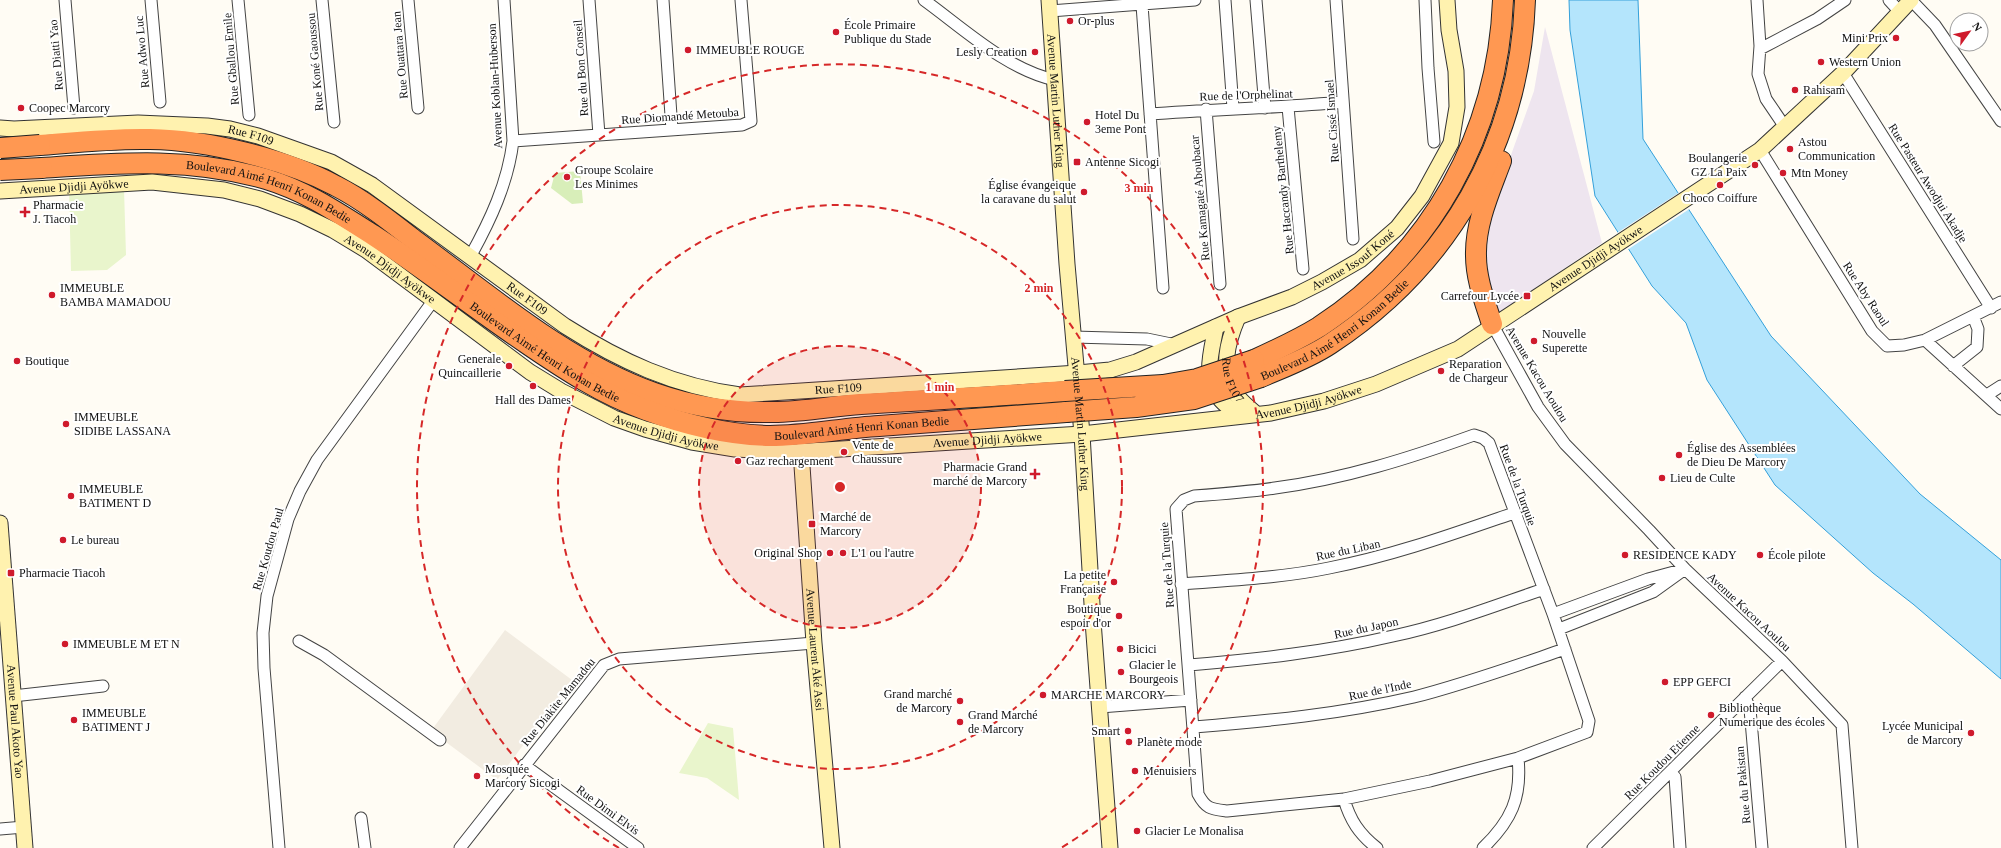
<svg xmlns="http://www.w3.org/2000/svg" width="2001" height="848" font-family="'Times New Roman',serif">
<style>
.industrial{fill:#eee5ef}
.green{fill:#d8eeb9}
.pitch{fill:#e9f5cc}
.plaza{fill:#f2ece1}
.water{fill:#b4e5fc;stroke:#34a0da}
.pier{fill:#fffcf4}
.lines{fill:none;stroke-linecap:round;stroke-linejoin:round}
.street-casing{stroke:#444;stroke-width:13}
.secondary-casing{stroke:#333;stroke-width:17}
.highway-casing{stroke:#222;stroke-width:22}
.street{stroke:#fff;stroke-width:11}
.secondary{stroke:#fff2af;stroke-width:15}
.highway{stroke:#ff9852;stroke-width:20}
.highway-bridge-casing{stroke:#222;stroke-width:22;stroke-linecap:butt}
.highway-bridge{stroke:#ff9852;stroke-width:20}
.ring{fill:none;stroke:#d62828;stroke-width:2;stroke-dasharray:7 5}
.poi-dot{fill:#cf1a2c;stroke:#fff;stroke-width:1.5}
.labels{text-anchor:middle;dominant-baseline:central;stroke-width:4;stroke-linejoin:round;paint-order:stroke}
.poi-label{font-size:12px;fill:#111;stroke:#fff;text-anchor:start}
.street-label{font-size:12px;fill:#111;stroke:#fff}
.centre{fill:#d62828;stroke:#fff;stroke-width:2}
.ring-label{font-size:12px;text-anchor:middle;font-weight:bold;fill:#d62828;stroke:#fff;stroke-width:4;stroke-linejoin:round;paint-order:stroke}
</style>
<rect width="100%" height="100%" fill="#fffcf4"/>
<path class="industrial" d="M1545 27 1602 243 1494 316 1486 284 1484 237 1502 180 1534 91Z"/>
<path class="green" d="M580 171 583 203 572 204 551 188 555 173Z"/>
<path class="pitch" d="M124 189 126 255 107 270 71 271 69 190Z
M708 723 733 728 739 800 707 778 679 773Z"/>
<path class="plaza" d="M505 630 572 680 497 780 431 731Z"/>
<path class="water" d="M1569 0H1638L1643 139 1771 336 1920 494 2001 560V679L1913 604 1873 573 1775 485 1707 380 1686 323 1652 286 1595 196 1570 30Z"/>
<path class="pier" d="M1680 192 1691 208 1627 250 1617 233Z"/>
<g class="lines">
<defs>
<path id="street" d="M65 0 74 108
M151 0 160 102
M238 0 249 115
M322 0 334 122
M408 0 418 108
M589 0 599 135
M663 0 672 130
M924 0C964 29 1006 69 1055 80
M1225 0 1233 108
M1256 0 1265 108
M1336 0 1353 239
M1425 0 1428 68 1434 142
M1757 0 1760 46 1758 74 1766 99 1785 127
M1889 0 1900 12
M1911 0 1935 25 2001 121
M1142 5 1163 288
M1050 11 1195 0
M1760 49 1817 19 1845 0
M1843 73 1991 308
M1288 107 1303 269
M1206 109 1220 284
M1150 114C1215 109 1279 108 1343 102
M513 141 742 125 751 121 741 0
M1760 150 1872 331 1887 346 1904 345 1925 340 2001 302
M470 257C490 221 508 183 513 141L504 0
M1492 324 1538 407 1565 444 1649 530 1685 569 1782 661 1842 725 1852 848
M1073 337 1147 339 1176 345
M1925 340 2001 409
M1953 366 1977 347 1978 329 1973 316
M1987 395 2001 386
M1474 435 1483 438 1489 443 1553 614 1589 721 1587 732 1518 758 1430 781 1344 799 1227 811C1211 809 1206 809 1198 794L1176 509 1184 500 1194 496C1221 494 1248 492 1275 488 1344 479 1410 458 1474 435Z
M1181 584C1230 580 1281 578 1329 568 1392 556 1453 534 1514 513
M1553 614 1648 579 1685 569 1653 592 1559 629
M299 641 324 655 440 740
M1189 665C1259 659 1324 652 1393 636 1445 625 1494 606 1544 589
M13 696 103 686
M1745 697 1750 709 1762 848
M1100 707 1191 700
M1194 727C1268 721 1341 714 1414 697 1465 684 1515 666 1565 649
M524 765 638 848
M1670 772 1675 777 1680 848
M1344 799C1350 820 1359 834 1377 848
M361 818 365 848
M0 829 24 827
M279 848 264 668 263 633 267 596 288 519 300 491 317 460 433 301
M460 848 604 665 619 659 814 643
M1483 848C1511 821 1522 798 1518 758
M1593 848 1782 661"/>
<g id="secondary">
<path id="s1" d="M1049 0 1067 264 1082 434 1093 621 1110 848"/>
<path id="s2" d="M0 128 14 129 138 123 207 126 230 129 258 136 331 162 372 185 565 326C620 361 674 386 740 395L1078 373 1110 370 1136 362 1238 317 1292 297 1322 282 1360 260 1397 228 1422 196 1451 143 1457 107 1456 71 1449 30 1447 0"/>
<path id="s3" d="M0 191 152 182 224 190 260 199 300 214 333 230 366 250 530 372 561 391 614 418 645 429 692 442 735 449 793 452 1082 434 1271 413 1324 401 1376 384 1458 349 1760 150 1843 73 1911 0"/>
<path id="s4" d="M1238 317C1227 343 1220 369 1236 394 1241 402 1250 408 1256 414"/>
<path d="M1216 327C1212 349 1202 379 1220 399 1225 405 1232 410 1238 416"/>
<path id="s5" d="M801 451 814 643 832 848"/>
<path id="s6" d="M0 523 25 848"/>
</g>
<g id="highway">
<path d="M40 145C77 142 114 138 150 139 207 140 286 159 336 186 362 199 390 221 413 239 488 294 566 362 654 393 691 406 734 413 773 412 803 412 832 406 861 404 929 400 997 396 1065 391"/>
<path id="s7" d="M42 168C118 163 191 157 266 179 306 191 338 213 373 235 425 269 474 308 526 343 564 369 602 394 646 410 686 425 727 435 770 436 806 436 843 428 879 426 942 421 1004 417 1066 412"/>
<path d="M1492 324C1485 302 1476 279 1476 256 1475 223 1490 191 1501 161"/>
<path d="M1254 360C1276 350 1298 340 1319 327 1431 254 1498 134 1503 0"/>
<path id="s8" d="M1261 377C1284 367 1309 358 1330 344 1449 266 1520 143 1525 0"/>
</g>
</defs>
<use href="#street" class="street-casing"/>
<use href="#secondary" class="secondary-casing"/>
<use href="#highway" class="highway-casing"/>
<use href="#street" class="street"/>
<use href="#secondary" class="secondary"/>
<use href="#highway" class="highway"/>
<defs>
<path id="highway-bridge" d="M0 148 40 145
M0 170 42 168
M1065 391 1163 385 1197 379 1254 360
M1066 412 1136 407 1194 399 1261 377"/>
</defs>
<use href="#highway-bridge" class="highway-bridge-casing"/>
<use href="#highway-bridge" class="highway-bridge"/>
</g>
<circle cx="840" cy="487" r="141" fill="#d62828" fill-opacity=".12"/>
<g class="ring">
<circle cx="840" cy="487" r="141"/>
<circle cx="840" cy="487" r="282"/>
<path d="M619 848A423 423 0 1 1 1061 848"/>
</g>
<g class="poi-dot">
<circle cx="1070" cy="21" r="4"/>
<circle cx="836" cy="32" r="4"/>
<circle cx="1896" cy="38" r="4"/>
<circle cx="688" cy="50" r="4"/>
<circle cx="1035" cy="52" r="4"/>
<circle cx="1821" cy="62" r="4"/>
<circle cx="1795" cy="90" r="4"/>
<circle cx="21" cy="108" r="4"/>
<circle cx="1087" cy="122" r="4"/>
<circle cx="1790" cy="149" r="4"/>
<rect x="1073" y="158" width="8" height="8" rx="2"/>
<circle cx="1755" cy="165" r="4"/>
<circle cx="1783" cy="173" r="4"/>
<circle cx="567" cy="177" r="4"/>
<circle cx="1720" cy="185" r="4"/>
<circle cx="1084" cy="192" r="4"/>
<path d="M23 206h4v4h4v4h-4v4h-4v-4h-4v-4h4z"/>
<circle cx="52" cy="295" r="4"/>
<rect x="1523" y="292" width="8" height="8" rx="2"/>
<circle cx="1534" cy="341" r="4"/>
<circle cx="17" cy="361" r="4"/>
<circle cx="509" cy="366" r="4"/>
<circle cx="1441" cy="371" r="4"/>
<circle cx="533" cy="386" r="4"/>
<circle cx="66" cy="424" r="4"/>
<circle cx="844" cy="452" r="4"/>
<circle cx="1679" cy="455" r="4"/>
<circle cx="738" cy="461" r="4"/>
<path d="M1033 468h4v4h4v4h-4v4h-4v-4h-4v-4h4z"/>
<circle cx="1662" cy="478" r="4"/>
<circle cx="71" cy="496" r="4"/>
<rect x="808" y="520" width="8" height="8" rx="2"/>
<circle cx="63" cy="540" r="4"/>
<circle cx="830" cy="553" r="4"/>
<circle cx="843" cy="553" r="4"/>
<circle cx="1625" cy="555" r="4"/>
<circle cx="1760" cy="555" r="4"/>
<rect x="7" y="569" width="8" height="8" rx="2"/>
<circle cx="1114" cy="582" r="4"/>
<circle cx="1119" cy="616" r="4"/>
<circle cx="65" cy="644" r="4"/>
<circle cx="1120" cy="649" r="4"/>
<circle cx="1121" cy="672" r="4"/>
<circle cx="1665" cy="682" r="4"/>
<circle cx="1043" cy="695" r="4"/>
<circle cx="960" cy="701" r="4"/>
<circle cx="1711" cy="715" r="4"/>
<circle cx="74" cy="720" r="4"/>
<circle cx="960" cy="722" r="4"/>
<circle cx="1128" cy="731" r="4"/>
<circle cx="1971" cy="733" r="4"/>
<circle cx="1129" cy="742" r="4"/>
<circle cx="1135" cy="771" r="4"/>
<circle cx="477" cy="776" r="4"/>
<circle cx="1137" cy="831" r="4"/>
</g>
<g class="labels">
<g class="poi-label">
<text x="1078" y="21">Or-plus</text>
<text x="844" y="25">École Primaire<tspan x="844" dy="14">Publique du Stade</tspan></text>
<text x="1888" y="38" text-anchor="end">Mini Prix</text>
<text x="696" y="50">IMMEUBLE ROUGE</text>
<text x="1027" y="52" text-anchor="end">Lesly Creation</text>
<text x="1829" y="62">Western Union</text>
<text x="1803" y="90">Rahisam</text>
<text x="29" y="108">Coopec Marcory</text>
<text x="1095" y="115">Hotel Du<tspan x="1095" dy="14">3eme Pont</tspan></text>
<text x="1798" y="142">Astou<tspan x="1798" dy="14">Communication</tspan></text>
<text x="1747" y="158" text-anchor="end">Boulangerie<tspan x="1747" dy="14">GZ La Paix</tspan></text>
<text x="1085" y="162">Antenne Sicogi</text>
<text x="575" y="170">Groupe Scolaire<tspan x="575" dy="14">Les Minimes</tspan></text>
<text x="1791" y="173">Mtn Money</text>
<text x="1076" y="185" text-anchor="end">Église évangeique<tspan x="1076" dy="14">la caravane du salut</tspan></text>
<text x="1720" y="198" text-anchor="middle">Choco Coiffure</text>
<text x="33" y="205">Pharmacie<tspan x="33" dy="14">J. Tiacoh</tspan></text>
<text x="60" y="288">IMMEUBLE<tspan x="60" dy="14">BAMBA MAMADOU</tspan></text>
<text x="1519" y="296" text-anchor="end">Carrefour Lycée</text>
<text x="1542" y="334">Nouvelle<tspan x="1542" dy="14">Superette</tspan></text>
<text x="501" y="359" text-anchor="end">Generale<tspan x="501" dy="14">Quincaillerie</tspan></text>
<text x="25" y="361">Boutique</text>
<text x="1449" y="364">Reparation<tspan x="1449" dy="14">de Chargeur</tspan></text>
<text x="533" y="400" text-anchor="middle">Hall des Dames</text>
<text x="74" y="417">IMMEUBLE<tspan x="74" dy="14">SIDIBE LASSANA</tspan></text>
<text x="852" y="445">Vente de<tspan x="852" dy="14">Chaussure</tspan></text>
<text x="1687" y="448">Église des Assemblées<tspan x="1687" dy="14">de Dieu De Marcory</tspan></text>
<text x="746" y="461">Gaz rechargement</text>
<text x="1027" y="467" text-anchor="end">Pharmacie Grand<tspan x="1027" dy="14">marché de Marcory</tspan></text>
<text x="1670" y="478">Lieu de Culte</text>
<text x="79" y="489">IMMEUBLE<tspan x="79" dy="14">BATIMENT D</tspan></text>
<text x="820" y="517">Marché de<tspan x="820" dy="14">Marcory</tspan></text>
<text x="71" y="540">Le bureau</text>
<text x="822" y="553" text-anchor="end">Original Shop</text>
<text x="851" y="553">L'1 ou l'autre</text>
<text x="1633" y="555">RESIDENCE KADY</text>
<text x="1768" y="555">École pilote</text>
<text x="19" y="573">Pharmacie Tiacoh</text>
<text x="1106" y="575" text-anchor="end">La petite<tspan x="1106" dy="14">Française</tspan></text>
<text x="1111" y="609" text-anchor="end">Boutique<tspan x="1111" dy="14">espoir d'or</tspan></text>
<text x="73" y="644">IMMEUBLE M ET N</text>
<text x="1128" y="649">Bicici</text>
<text x="1129" y="665">Glacier le<tspan x="1129" dy="14">Bourgeois</tspan></text>
<text x="1673" y="682">EPP GEFCI</text>
<text x="952" y="694" text-anchor="end">Grand marché<tspan x="952" dy="14">de Marcory</tspan></text>
<text x="1051" y="695">MARCHE MARCORY</text>
<text x="1719" y="708">Bibliothèque<tspan x="1719" dy="14">Numerique des écoles</tspan></text>
<text x="82" y="713">IMMEUBLE<tspan x="82" dy="14">BATIMENT J</tspan></text>
<text x="968" y="715">Grand Marché<tspan x="968" dy="14">de Marcory</tspan></text>
<text x="1963" y="726" text-anchor="end">Lycée Municipal<tspan x="1963" dy="14">de Marcory</tspan></text>
<text x="1120" y="731" text-anchor="end">Smart</text>
<text x="1137" y="742">Planète mode</text>
<text x="485" y="769">Mosquée<tspan x="485" dy="14">Marcory Sicogi</tspan></text>
<text x="1143" y="771">Menuisiers</text>
<text x="1145" y="831">Glacier Le Monalisa</text>
</g>
<g class="street-label">
<text transform="translate(142 52) rotate(-95)">Rue Adwo Luc</text>
<text transform="translate(56 55) rotate(-95)">Rue Diatti Yao</text>
<text transform="translate(400 55) rotate(-95)">Rue Ouattara Jean</text>
<text transform="translate(231 59) rotate(-95)">Rue Gballou Emile</text>
<text transform="translate(315 62) rotate(-95)">Rue Koné Gaoussou</text>
<text transform="translate(581 68) rotate(-94)">Rue du Bon Conseil</text>
<text transform="translate(495 86) rotate(-93)">Avenue Koblan-Huberson</text>
<text transform="translate(1246 95) rotate(-2)">Rue de l'Orphelinat</text>
<text stroke="none"><textPath href="#s1" startOffset="101">Avenue Martin Luther King</textPath></text>
<text transform="translate(680 116) rotate(-4)">Rue Diomandé Metouba</text>
<text transform="translate(1332 121) rotate(-94)">Rue Cissé Ismael</text>
<text stroke="none"><textPath href="#s2" startOffset="252">Rue F109</textPath></text>
<text transform="translate(1928 183) rotate(58)">Rue Pasteur Awodjui Akadje</text>
<text stroke="none"><textPath href="#s3" startOffset="74">Avenue Djidji Ayökwe</textPath></text>
<text transform="translate(1283 190) rotate(-96)">Rue Haccandy Barthelemy</text>
<text stroke="none"><textPath href="#s7" startOffset="232">Boulevard Aimé Henri Konan Bedie</textPath></text>
<text transform="translate(1200 198) rotate(-95)">Rue Kamagaté Aboubacar</text>
<text stroke="none"><textPath href="#s2" startOffset="1451">Avenue Issouf Koné</textPath></text>
<text stroke="none"><textPath href="#s3" startOffset="1706">Avenue Djidji Ayökwe</textPath></text>
<text stroke="none"><textPath href="#s3" startOffset="410">Avenue Djidji Ayökwe</textPath></text>
<text transform="translate(1866 294) rotate(57)">Rue Aby Raoul</text>
<text stroke="none"><textPath href="#s2" startOffset="576">Rue F109</textPath></text>
<text stroke="none"><textPath href="#s8" startOffset="88">Boulevard Aimé Henri Konan Bedie</textPath></text>
<text stroke="none"><textPath href="#s7" startOffset="555">Boulevard Aimé Henri Konan Bedie</textPath></text>
<text transform="translate(1537 374) rotate(59)">Avenue Kacou Aoulou</text>
<text stroke="none"><textPath href="#s4" startOffset="66">Rue F107</textPath></text>
<text stroke="none"><textPath href="#s2" startOffset="911">Rue F109</textPath></text>
<text stroke="none"><textPath href="#s3" startOffset="1382">Avenue Djidji Ayökwe</textPath></text>
<text stroke="none"><textPath href="#s1" startOffset="425">Avenue Martin Luther King</textPath></text>
<text stroke="none"><textPath href="#s7" startOffset="891">Boulevard Aimé Henri Konan Bedie</textPath></text>
<text stroke="none"><textPath href="#s3" startOffset="734">Avenue Djidji Ayökwe</textPath></text>
<text stroke="none"><textPath href="#s3" startOffset="1058">Avenue Djidji Ayökwe</textPath></text>
<text transform="translate(1518 485) rotate(70)">Rue de la Turquie</text>
<text transform="translate(268 549) rotate(-74)">Rue Koudou Paul</text>
<text transform="translate(1348 550) rotate(-12)">Rue du Liban</text>
<text transform="translate(1167 565) rotate(-94)">Rue de la Turquie</text>
<text transform="translate(1749 612) rotate(43)">Avenue Kacou Aoulou</text>
<text transform="translate(1366 628) rotate(-12)">Rue du Japon</text>
<text stroke="none"><textPath href="#s5" startOffset="199">Avenue Laurent Aké Assi</textPath></text>
<text transform="translate(1380 690) rotate(-12)">Rue de l'Inde</text>
<text transform="translate(558 702) rotate(-51)">Rue Diakite Mamadou</text>
<text stroke="none"><textPath href="#s6" startOffset="199">Avenue Paul Akoto Yao</textPath></text>
<text transform="translate(1662 762) rotate(-45)">Rue Koudou Etienne</text>
<text transform="translate(1743 785) rotate(-95)">Rue du Pakistan</text>
<text transform="translate(608 810) rotate(36)">Rue Dimi Elvis</text>
</g>
</g>
<circle cx="840" cy="487" r="6" class="centre"/>
<g class="ring-label">
<text x="1139" y="192">3 min</text>
<text x="1039" y="292">2 min</text>
<text x="940" y="391">1 min</text>
</g>
<g transform="translate(1969 32) rotate(57)"><circle r="19" fill="#ffffff" stroke="#a0a0a0"/>
<path d="M0-3L7 15L0 10L-7 15Z" fill="#cf1a2c"/>
<text y="-6" font-size="11" font-weight="bold" text-anchor="middle" fill="#111111">N</text>
</g>
</svg>
